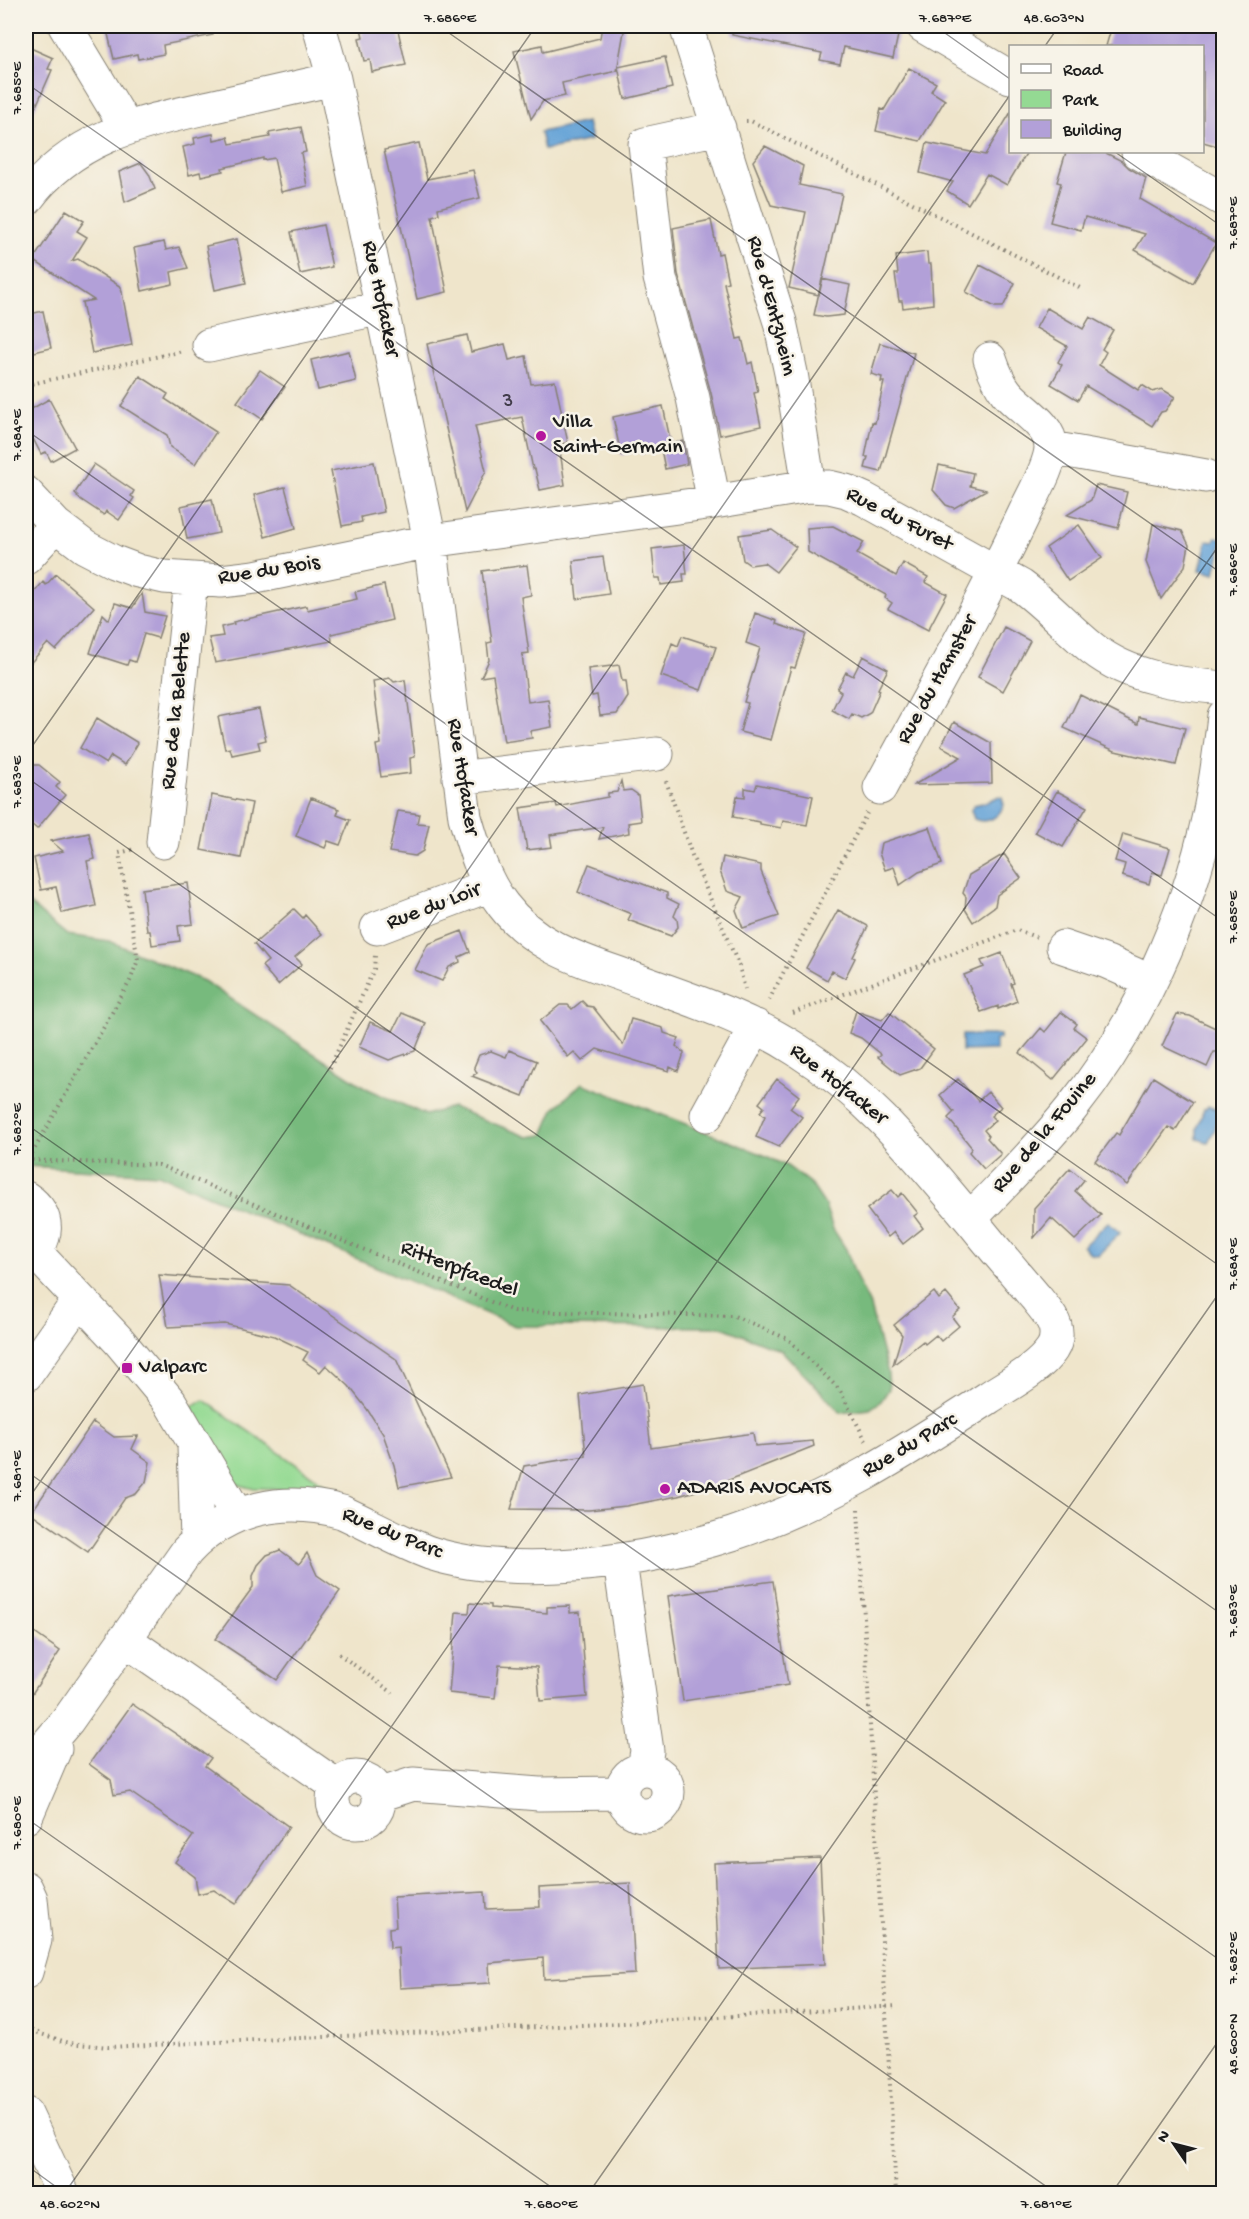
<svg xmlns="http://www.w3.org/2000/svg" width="1249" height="2219" font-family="'Gochi Hand',sans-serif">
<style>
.green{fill:#94da93;stroke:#587b58;stroke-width:1.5}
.forest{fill:#77ba7d;stroke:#4a6b4c;stroke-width:1.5}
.water{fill:#65a3d7;stroke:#40607a;stroke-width:1.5}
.building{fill:#b2a0d8}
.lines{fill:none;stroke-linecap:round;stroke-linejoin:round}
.minor-casing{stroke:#868074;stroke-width:35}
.major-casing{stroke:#868074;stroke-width:35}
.path{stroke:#868074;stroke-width:4;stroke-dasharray:1.5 4.5;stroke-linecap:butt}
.minor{stroke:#fff;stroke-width:33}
.major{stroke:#fff;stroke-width:33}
.ticks{fill:none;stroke:#1c1c1c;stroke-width:1.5;stroke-opacity:0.45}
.poi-dot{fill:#b5179e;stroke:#f7f3e8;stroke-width:2}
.labels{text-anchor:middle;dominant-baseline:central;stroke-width:5;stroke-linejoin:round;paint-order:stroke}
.number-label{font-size:20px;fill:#423d4b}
.street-label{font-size:22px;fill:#1c1c1c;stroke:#f7f3e8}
.poi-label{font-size:22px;fill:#1c1c1c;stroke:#f7f3e8;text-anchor:start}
.neatline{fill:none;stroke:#1c1c1c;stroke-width:2}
.ticks-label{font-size:15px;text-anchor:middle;fill:#1c1c1c}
</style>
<rect width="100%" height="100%" fill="#f7f3e8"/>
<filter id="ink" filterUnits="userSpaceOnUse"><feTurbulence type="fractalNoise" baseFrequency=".0167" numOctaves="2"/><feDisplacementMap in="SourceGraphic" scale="12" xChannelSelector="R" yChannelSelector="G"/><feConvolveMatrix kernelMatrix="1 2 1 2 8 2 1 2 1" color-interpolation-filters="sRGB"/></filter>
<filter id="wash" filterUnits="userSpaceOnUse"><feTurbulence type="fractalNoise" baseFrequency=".008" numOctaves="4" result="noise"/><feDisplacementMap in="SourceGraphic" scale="24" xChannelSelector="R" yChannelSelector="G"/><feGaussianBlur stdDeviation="1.35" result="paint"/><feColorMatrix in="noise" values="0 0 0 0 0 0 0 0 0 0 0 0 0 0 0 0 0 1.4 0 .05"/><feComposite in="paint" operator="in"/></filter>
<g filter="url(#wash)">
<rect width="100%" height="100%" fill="#efe5cb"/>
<path class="green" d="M204 1400 327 1486V1490L250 1488 236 1484 191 1407Z"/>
<path class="forest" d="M26 901 67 935 109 941 204 981 366 1088 426 1115 452 1107 528 1137 543 1135 554 1109 582 1083 764 1155 787 1166 811 1184 825 1205 833 1229 846 1249 857 1279 869 1303 888 1373 889 1389 881 1401 870 1409 841 1413 782 1351 722 1327 515 1326 158 1174 26 1166Z"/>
<path class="water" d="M587 122 591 140 544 150 540 132Z
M1216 537 1223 539 1215 574 1200 570 1207 541 1214 542Z
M999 796 1002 797 1004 805C999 817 987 825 974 819L971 810 974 805 987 802Z
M962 1035H1000V1039L996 1040V1050L962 1051Z
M1208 1106 1218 1110 1215 1129 1208 1142 1197 1139V1129L1204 1109H1206Z
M1108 1222 1120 1233 1098 1255 1091 1254 1083 1246Z"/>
<g id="blocks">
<path class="building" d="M106 26H212L213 35 163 45 164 54 138 59 137 54 114 59Z
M371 26H397L406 65 372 72 370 60 364 61 359 38 363 37 361 28Z
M602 26H625L617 71 562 83 565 96 543 101 531 119 514 51 542 45 543 52 600 38Z
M733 26H891L899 31 893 58 844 47 840 64 820 60 822 53 732 35Z
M1112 26H1224V148L1203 142V46H1106Z
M26 46 53 58 48 69 52 70 26 129Z
M665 57 672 88 625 99 618 67Z
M909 68 936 83 931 91 945 100 920 141 876 131 881 109 884 110Z
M1011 112V152H1027L1007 185 987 174 968 204 947 191 953 182 920 173 927 143 985 155Z
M301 127 306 152 301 153 307 186 281 192 274 158 263 160V158L222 168 223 171 201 176 200 172 189 175 183 147 195 144 194 138 213 134 214 140 228 137 230 144 270 137 269 133Z
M419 143 427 179 473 170 480 198 438 208 439 214 432 216 447 292 417 299 384 150Z
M765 146 803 166 799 185 842 194 819 295 789 288 806 212 771 205 753 161Z
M1066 152H1104L1122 161 1129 168 1146 178 1140 199 1216 243 1193 283 1135 250 1145 234 1085 217 1081 230 1050 222 1061 183 1057 182Z
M141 163 149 174 155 189 125 202 119 172Z
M66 210 84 221 77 231 87 237 72 261 78 259 121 287 132 345 92 353 82 302 94 300 33 260Z
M711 220 718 254 722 253 728 282 724 283 737 339 742 338 748 364 752 362 758 392 754 393 761 426 720 435 711 393 678 274 673 228Z
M323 225 332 267 300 274 291 232Z
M237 239 246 283 215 290 206 246Z
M164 242 166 250 179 247 188 268 171 272 173 284 142 291 134 248Z
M927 252 928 264H931L933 304 903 308 902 301H899L895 274H898L896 256Z
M980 265 1015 283 1003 307H995L966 292Z
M822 279 850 285 844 315 826 317 814 315Z
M1047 308 1083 329 1090 317 1113 330 1102 349 1106 352 1099 365 1138 390 1142 385 1153 392 1162 389 1175 397 1165 411 1161 412 1152 426 1086 386 1078 400 1051 384 1062 365 1058 362 1067 346 1036 328Z
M43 311 51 348 26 354V315Z
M467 335 471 352 505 344 509 360 526 356 531 384 555 381 568 443 559 444 565 485 540 490 535 469H533L522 417 475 426 486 471 465 512 427 344Z
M880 343 914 353 881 472 865 468 868 457H865L872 422 875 423 884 382H881L882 377 871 374Z
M349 351 356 381 318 390 311 360Z
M260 370 285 387 262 419 237 402Z
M140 376 168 394 165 399 216 432 195 464 170 447 167 435 121 406Z
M49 399 75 448 51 461 46 452 41 454 26 425V412Z
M663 406 671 444 683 441 687 464 665 469 661 449 640 454V451L621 455 613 417Z
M374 462 384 512 361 517 362 522 342 526 331 471Z
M94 464 134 491 131 496 134 498 119 520 106 511 104 515 77 497 78 496 75 493Z
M939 465 973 473 970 486 986 490 954 508 946 505 933 490Z
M1096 485 1127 492 1118 528 1067 515 1091 500Z
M285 487 296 528 265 537 254 495Z
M212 499 219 533 187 539 181 506Z
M1153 524 1182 531 1189 545 1185 566 1161 599 1146 562Z
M1079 525 1102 558 1068 581 1046 548Z
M833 526 864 542 857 554 896 576 903 563 928 577 925 582 947 594 928 630 888 609 892 603 885 598 886 595 808 552 807 528Z
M772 530 796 547 776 572 764 563 750 565 743 560 739 535Z
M684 545 687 574H683L684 582 661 585 660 578H655L652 549Z
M603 557 609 594 577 599 573 561Z
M527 565 531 595 521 597 529 653 522 654 528 702 548 699 552 727 530 731 532 738 504 742 493 675 481 677 489 660 487 643 492 642 482 571Z
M56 574 94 607 56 650 48 643 26 668V602L43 582 46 585Z
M384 585 392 620 331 634 332 641 215 663 209 638 223 636 221 627 234 624 233 622 306 606 307 610 357 599 355 592Z
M142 593 145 612 165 616 158 638 144 634 135 662 129 660 127 665 90 653 103 614 109 620 115 603 132 608Z
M755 613 777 621 776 624 806 634 795 668 791 667 771 740 740 732 748 703 744 702 760 648 746 643Z
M1004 627 1030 641 1003 691 978 677Z
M682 636 716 647 701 690 661 676 672 643 678 646Z
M863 656 888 669 878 689 880 690 870 713 861 718 852 714 849 719 832 710 841 692 837 689 846 672 853 676Z
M619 665 622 681H626L628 697 617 714 600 716 597 695 592 696 588 669Z
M390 678 394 682 405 680 415 757 410 758 411 773 381 777 376 745 381 744 373 681Z
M1080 695 1138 724 1139 717 1185 728 1176 765 1115 751 1064 728Z
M259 709 266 740 258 742 260 749 232 755 230 748 225 749 218 717Z
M97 718 138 743 125 765 111 756 106 764 80 748Z
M954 722 991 743 992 783 914 785 961 757 941 746Z
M31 765H39L60 782 56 787 65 795 37 829 26 820V772Z
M621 781 623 791 631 790 638 795 641 821 628 823 629 833 599 839 603 827 550 835 552 847 527 850 520 808 556 803 557 807 608 797V793L617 792Z
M757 784 813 796 807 825 783 821 781 828 760 824V822L733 817 737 796 745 797V788L755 790Z
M1057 791 1087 807 1063 847 1035 832Z
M212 795 252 803 241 858 201 850Z
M311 798 339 809 337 815 350 820 340 845 328 841 325 848 296 836Z
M398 811 419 814 417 823 429 824 423 851 415 856 389 852Z
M930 827 942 864 919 872 900 885 894 867 885 870 879 853 881 843Z
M89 833 95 859 87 861 96 906 62 913 56 887 41 890 34 858 63 851 51 841Z
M1123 834 1170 848 1162 875 1152 872 1149 884 1122 876 1125 864 1115 861Z
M1004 854 1021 878 997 895 995 906 973 922 965 909 966 897 963 893 969 875Z
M723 857 761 865V871L779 916 743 928 736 910 743 897 727 891 720 871Z
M589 864 667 893V898L679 904 674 916 677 919 678 927 671 936 628 920 631 914 578 892Z
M188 883 193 924 178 926 180 941 152 945 150 931H147L142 889Z
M294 909 303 918 305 915 322 934 295 957 302 964 278 985 262 966 268 961 254 944Z
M838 910 868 926 853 957 855 958 845 978 832 971 827 980 806 968Z
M462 931 470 952 459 957 460 962 449 967 442 981 415 970 428 944Z
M1002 953 1014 983 1011 984 1017 1001 998 1009V1006L981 1012 964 975 984 967 981 961Z
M582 1001 587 1006 593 1007 623 1045 631 1019 663 1028 664 1033 679 1038 676 1046 684 1053 678 1071 670 1067 669 1071 597 1049 582 1061 574 1052 568 1057 540 1021 560 1005H568L572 1009Z
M856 1011 882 1020 889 1012 934 1049 920 1068 900 1075 878 1057 881 1054 861 1038 849 1033Z
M1061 1012 1077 1024 1074 1028 1087 1038 1053 1080 1020 1053 1041 1028 1045 1032Z
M402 1013 426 1023 415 1051 389 1060 359 1047 370 1022 393 1031Z
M1177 1014 1190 1016 1224 1032V1043L1219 1052H1214L1207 1067 1162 1046Z
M509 1050 537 1061 523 1096 472 1076 477 1073 474 1067 479 1055 491 1051 506 1057Z
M1153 1077 1193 1102 1175 1131 1168 1127 1127 1185 1095 1161 1116 1133 1119 1135Z
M777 1079 799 1096 790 1108 802 1117 779 1147 756 1137 765 1116 760 1112 764 1107 759 1103Z
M958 1079 978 1101 988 1092 1001 1107 991 1116 995 1120 984 1130 989 1136 987 1138 1001 1154 984 1169 969 1152 972 1148 948 1118 954 1112 940 1095Z
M1070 1168 1084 1180 1075 1191 1101 1215 1075 1240 1051 1218 1034 1238V1208Z
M892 1190 898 1197 902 1193 918 1213 914 1216 923 1228 903 1244 894 1232 888 1237 867 1209Z
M159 1275 289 1285 396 1359 451 1477 399 1487 394 1465 383 1434 367 1409 349 1386 326 1365 320 1372 303 1360 308 1352 274 1336 225 1324 168 1327Z
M934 1292 939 1299 946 1293 960 1310 952 1317 959 1326 941 1341 936 1335 925 1344 923 1341 893 1365 902 1335 894 1325Z
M643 1384 651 1448 753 1433 755 1446 813 1441 814 1446 714 1486 678 1496 626 1506 589 1510 511 1509 524 1466 586 1456 580 1395Z
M93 1422 114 1437 138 1436 132 1449 150 1462 146 1482 136 1494 125 1498 88 1552 31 1513Z
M280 1550 299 1564 307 1553 317 1575 340 1591 277 1680 215 1639 253 1587V1576L258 1565 267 1555Z
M773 1581 788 1685 683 1701 668 1596Z
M470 1603 491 1605V1608L547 1613V1607L570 1606V1613L580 1612 587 1697 540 1701 537 1667 499 1665 495 1698 449 1693 456 1612 469 1613Z
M26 1627 60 1651 26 1703Z
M132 1704 211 1758 205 1766 289 1827 236 1904 214 1890 198 1894 195 1877 175 1862 193 1836 130 1792 114 1795 111 1780 89 1764Z
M820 1858 825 1964 719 1969 714 1863Z
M630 1883 635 1974 544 1979 543 1958 489 1963 490 1983 400 1988 398 1947 390 1948 389 1928 396 1927 394 1897 485 1892 486 1909 540 1907 539 1888Z"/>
</g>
</g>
<g filter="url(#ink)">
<use href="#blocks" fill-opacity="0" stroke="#868074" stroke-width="1.5"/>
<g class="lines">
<defs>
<path id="minor" d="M65 26 126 127
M686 26 780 322 791 373 809 486
M923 26 1010 77
M1138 152 1224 200
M26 200C75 133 148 121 223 104 260 96 297 87 334 79
M209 345 382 308
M1051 448 1206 476
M26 493 56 525 85 547 114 562 138 571 164 577 221 581 255 577 430 541 714 502 809 486 829 487 846 491 864 499 1021 586C1047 605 1068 629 1093 649 1130 678 1179 684 1224 688
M714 502 693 398 660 278 645 144 719 128
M26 558 56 525
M459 778 657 754
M880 788C930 696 981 605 1026 510 1033 495 1051 464 1051 447 1050 423 1019 409 1006 392 998 382 994 371 990 359
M163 842 191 580
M377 928 490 885
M1063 947 1107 962 1150 981
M707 1115 756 1026
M26 1198C52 1215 49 1242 26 1259
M970 1219C1004 1183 1040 1148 1071 1109 1137 1027 1187 918 1209 815 1216 783 1220 750 1224 716
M35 1252 119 1341 170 1402 237 1515
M26 1375 79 1300
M194 1446 197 1540
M620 1562 647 1751 644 1768
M124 1639 337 1786
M622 1792a23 23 0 1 1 46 0a23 23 0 1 1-46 0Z
M26 1769 68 1720 187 1551C228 1507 285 1496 342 1512 371 1525 400 1542 430 1553 470 1566 516 1568 558 1566 618 1563 675 1552 732 1534 824 1504 908 1450 988 1398 1009 1384 1038 1370 1052 1349 1057 1341 1057 1334 1055 1326 1052 1316 1043 1307 1037 1299 1016 1274 995 1250 975 1225 918 1158 873 1098 797 1050 750 1019 695 1001 642 982 590 962 539 952 503 905 483 879 474 848 465 817L430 541 334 79 319 26
M333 1800a23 23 0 1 1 46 0a23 23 0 1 1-46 0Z
M379 1795 413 1784 539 1794 622 1793
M26 1817 55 1749"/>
<path id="major" d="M26 1888 31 1899 35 1940 26 1972
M26 2114 63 2194"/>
</defs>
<use href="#minor" class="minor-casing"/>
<use href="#major" class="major-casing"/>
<path class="path" d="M746 121H751L1082 289
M26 385 183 351
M666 781 693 858 739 966 745 989
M769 1000 867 813
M793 1013 1017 930 1036 937
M330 1068 374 969 375 955
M29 1159 130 981 138 960 119 853 135 849
M26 1160 159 1165 513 1311 734 1316 788 1339 839 1389 866 1441
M858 1509 896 2194
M339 1654 393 1693
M26 2029 69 2043 108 2047 624 2023 897 2006"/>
<use href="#minor" class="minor"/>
<use href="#major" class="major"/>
</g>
</g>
<path class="ticks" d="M439 26 1224 575M935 26 1010 79M1045 46 1059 26M26 83 1224 922M1115 152 1224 228M26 430 1224 1269M26 755 536 26M26 777 1224 1616M26 1124 1224 1963M26 1471 1057 2194M26 1502 1010 95M26 1818 561 2194M26 2165 66 2194M64 2194 1224 538M588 2194 1224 1286M1111 2194 1224 2033"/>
<g class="poi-dot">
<circle cx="541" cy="436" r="6"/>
<rect x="121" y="1362" width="12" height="12" rx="3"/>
<circle cx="665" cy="1489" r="6"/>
</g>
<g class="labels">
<g class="number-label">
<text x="508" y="402">3</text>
</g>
<g class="street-label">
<text transform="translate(380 299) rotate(78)">Rue Hofacker</text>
<text transform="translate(771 306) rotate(75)">Rue d'Entzheim</text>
<text transform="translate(899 520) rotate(27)">Rue du Furet</text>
<text transform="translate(269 571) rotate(-9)">Rue du Bois</text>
<text transform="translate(938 680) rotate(-61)">Rue du Hamster</text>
<text transform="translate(177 711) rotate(-84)">Rue de la Belette</text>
<text transform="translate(462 777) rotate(81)">Rue Hofacker</text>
<text transform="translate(434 907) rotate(-21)">Rue du Loir</text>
<text transform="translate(838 1085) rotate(38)">Rue Hofacker</text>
<text transform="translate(1045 1133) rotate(-50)">Rue de la Fouine</text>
<text transform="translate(459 1270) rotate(21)">Ritterpfaedel</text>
<text transform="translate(910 1446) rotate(-31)">Rue du Parc</text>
<text transform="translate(392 1534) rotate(22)">Rue du Parc</text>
</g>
<g class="poi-label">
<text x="553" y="423">Villa<tspan x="553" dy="25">Saint-Germain</tspan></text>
<text x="139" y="1368">Valparc</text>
<text x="677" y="1489">ADARIS AVOCATS</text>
</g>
</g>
<rect width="1249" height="2219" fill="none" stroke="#f7f3e8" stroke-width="66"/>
<rect x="1009" y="45" width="195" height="108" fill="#f7f3e8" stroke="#9f9d96" stroke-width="1.5"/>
<rect x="1021" y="64" width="30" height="9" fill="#ffffff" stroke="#9f9d96" stroke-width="1.5"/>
<text x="1063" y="75" font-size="18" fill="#1c1c1c">Road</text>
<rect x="1021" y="90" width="30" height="18" fill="#94da93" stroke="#9f9d96" stroke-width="1.5"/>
<text x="1063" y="105" font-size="18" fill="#1c1c1c">Park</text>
<rect x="1021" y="120" width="30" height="18" fill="#b2a0d8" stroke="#9f9d96" stroke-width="1.5"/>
<text x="1063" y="135" font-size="18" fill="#1c1c1c">Building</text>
<g transform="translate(1174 2144) rotate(305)" stroke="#f7f3e8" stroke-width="4.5" paint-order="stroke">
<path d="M0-4.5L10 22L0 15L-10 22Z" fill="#1c1c1c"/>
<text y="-9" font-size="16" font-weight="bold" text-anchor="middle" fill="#1c1c1c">N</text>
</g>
<rect x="33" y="33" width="1183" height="2153" class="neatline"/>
<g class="ticks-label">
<text x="450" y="22">7.686°E</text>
<text x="945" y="22">7.687°E</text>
<text x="1054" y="22">48.603°N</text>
<text transform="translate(16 88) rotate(-90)" y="5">7.685°E</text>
<text transform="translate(1232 223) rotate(-90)" y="5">7.687°E</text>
<text transform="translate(16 435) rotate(-90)" y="5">7.684°E</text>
<text transform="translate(1232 570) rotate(-90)" y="5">7.686°E</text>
<text transform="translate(16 782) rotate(-90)" y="5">7.683°E</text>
<text transform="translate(1232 917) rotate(-90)" y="5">7.685°E</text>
<text transform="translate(16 1129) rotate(-90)" y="5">7.682°E</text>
<text transform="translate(1232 1264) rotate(-90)" y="5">7.684°E</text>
<text transform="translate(16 1476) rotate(-90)" y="5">7.681°E</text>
<text transform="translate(1232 1611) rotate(-90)" y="5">7.683°E</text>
<text transform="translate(16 1823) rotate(-90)" y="5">7.680°E</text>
<text transform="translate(1232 1958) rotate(-90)" y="5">7.682°E</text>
<text transform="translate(1232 2044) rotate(-90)" y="5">48.600°N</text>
<text x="70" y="2208">48.602°N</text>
<text x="551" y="2208">7.680°E</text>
<text x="1046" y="2208">7.681°E</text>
</g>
</svg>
